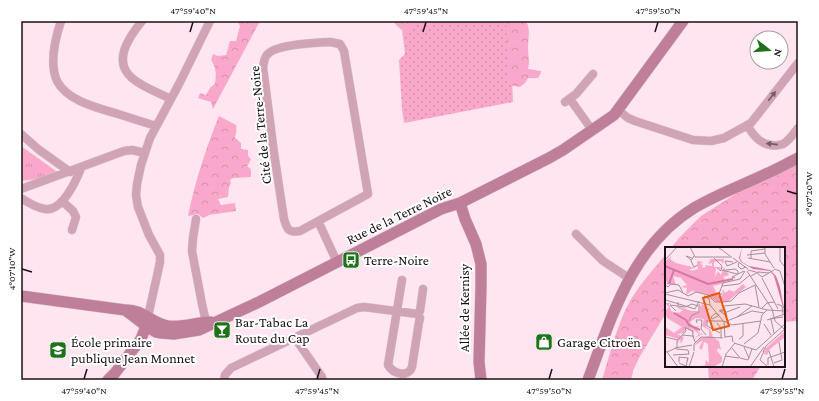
<svg xmlns="http://www.w3.org/2000/svg" width="819" height="401" font-family="'Crimson Pro',serif">
<style>
.grass{fill:url(#grass-dots)}
.forest{fill:url(#forest-crowns)}
.park{fill:url(#park-tufts)}
.lines{fill:none;stroke-linecap:round;stroke-linejoin:round}
.street-casing{stroke:#dac3cc;stroke-width:9}
.secondary-casing{stroke:#dac3cc;stroke-width:12}
.street{stroke:#d0a3b5;stroke-width:8}
.secondary{stroke:#bf7f9a;stroke-width:11}
.oneway{fill:#765a65}
.ticks{fill:none;stroke:#1b1115;stroke-width:1.5}
.labels{text-anchor:middle;dominant-baseline:central;stroke-width:4;stroke-linejoin:round;paint-order:stroke}
.street-label{font-size:14px;fill:#1b1115;stroke:#fff}
.poi-label{font-size:14px;fill:#1b1115;stroke:#fff;text-anchor:start}
.inset-river{fill:none;stroke:#d677a2;stroke-width:2}
.inset-road{fill:none;stroke:#a39098;stroke-width:1}
.view{fill:#e8590c;fill-opacity:0.15;stroke:#e8590c;stroke-width:2}
.inset-edge{fill:none;stroke:#1b1115;stroke-width:2}
.neatline{fill:none;stroke:#1b1115;stroke-width:1.5}
.ticks-label{font-size:10px;text-anchor:middle;fill:#1b1115}
</style>
<defs>
<pattern id="grass-dots" width="8" height="8" patternUnits="userSpaceOnUse"><rect width="8" height="8" fill="#f9a8cb"/><path d="M2 2h.1M6 6h.1" fill="none" stroke="#d590ad" stroke-width="1.8" stroke-linecap="round"/></pattern>
<pattern id="forest-crowns" width="20" height="18" patternUnits="userSpaceOnUse"><rect width="20" height="18" fill="#f9a8cb"/><path d="M2 6a3 3 0 1 1 6 0M12 15a3 3 0 1 1 6 0" fill="none" stroke="#d590ad"/></pattern>
<pattern id="park-tufts" width="24" height="20" patternUnits="userSpaceOnUse"><rect width="24" height="20" fill="#f9a8cb"/><path d="M3 7l-1-3M5 7V3M7 7l1-3M15 17l-1-3M17 17v-4M19 17l1-3" fill="none" stroke="#d590ad"/></pattern>
</defs>
<rect width="100%" height="100%" fill="#fee5ef"/>
<path class="grass" d="M401 21H510L513 102 404 123 402 109 399 60 405 54Z"/>
<path class="forest" d="M236 21H260L213 109 211 102 198 98 200 93 206 95 210 88 215 84C216 74 217 69 211 60L213 54 218 56 226 55 230 41H236L240 26 238 22Z
M394 21H413L414 25 410 32 405 33 395 24Z
M506 21H526C531 30 528 38 528 47 528 56 530 60 528 69L541 71 540 75 538 78H528L525 83 520 87 509 85Z
M219 116 236 125C237 130 236 133 235 138L241 143V149L248 150V156L251 159 247 167 250 168 251 171V177L233 178 230 180 231 183 229 187 228 197 218 199 221 205 235 203 236 211 209 215 203 218 198 214 188 216C195 182 206 148 219 116Z
M798 154V322L796 321 784 322V248H708L707 246 705 248H671L679 238 701 216Z
M666 254V313L639 358 633 371 631 380H602C610 355 617 324 630 301 640 284 654 269 666 254Z
M708 366H761L752 380H709Z"/>
<path class="park" d="M21 146 56 171 45 178 21 181Z"/>
<g class="lines">
<defs>
<path id="street" d="M61 21C55 39 49 63 57 81 67 101 98 108 118 114 131 118 143 122 156 126
M142 21C129 37 112 61 132 78 142 87 159 93 171 99
M330 42 340 44 344 51 368 194 300 231C288 233 287 229 284 219L274 153 263 67C264 63 264 58 267 55 275 44 316 43 330 42Z
M570 99 592 130
M565 102 576 94 593 74
M618 110 628 118 635 121 693 140 711 141 724 138 751 123 798 63
M747 125C750 130 754 136 759 140 765 145 775 147 783 144 789 141 794 133 798 128
M21 134 38 149 70 172
M21 189 124 151 132 150 145 153
M21 198C27 202 38 208 45 209 62 212 76 181 81 168
M62 201 73 211 76 217 72 230
M196 219 193 238 192 251 202 304 206 322
M318 221 337 262
M576 234 603 261 629 278
M418 314 420 311 423 289
M147 321 157 276 160 262V255L149 235 138 207 136 195 137 184 141 165 150 138 180 82 210 21
M295 338 322 377
M224 380 225 375 231 368 357 308 364 307 418 314 420 318 419 322 412 367C408 378 393 374 388 365L402 280"/>
<path id="secondary" d="M460 203 465 219 476 244 481 264V286L479 362 481 380
M21 296 125 310C143 309 151 323 168 326 182 328 197 322 211 322
M125 310 146 326 156 332 161 333 174 334 199 330 259 302 441 209 460 203 549 158 563 150 614 115 683 21
M108 380 115 373 141 339 146 326
M588 380C612 316 632 246 694 208 718 194 743 185 768 173 778 169 788 163 798 158"/>
</defs>
<use href="#street" class="street-casing"/>
<use href="#secondary" class="secondary-casing"/>
<use href="#street" class="street"/>
<use href="#secondary" class="secondary"/>
</g>
<defs><path id="oneway-solid" d="M-6-.8H1V-3.2L6.5 0L1 3.2V.8H-6Z"/></defs>
<g class="oneway">
<use href="#oneway-solid" transform="translate(772 96) rotate(-52)"/>
<use href="#oneway-solid" transform="translate(772 144) rotate(-174)"/>
</g>
<path class="ticks" d="M190 32 193 22M423 32 426 22M655 32 658 22M787 191 797 194M22 269 32 272M84 379 87 369M317 379 320 369M549 379 552 369M782 379 785 369"/>
<defs>
<symbol id="bus-square" viewBox="-11 -11 22 22"><rect x="-9" y="-9" width="18" height="18" rx="4" fill="#1f711a" stroke="#fff"/><path d="M-5-6H5V4H4V6H2V4H-2V6H-4V4H-5ZM-3.5-4V0h7V-4ZM-3.5 1.2v1.5H-2V1.2ZM2 1.2v1.5H3.5V1.2Z" fill="#fff"/></symbol>
<symbol id="bar-square" viewBox="-11 -11 22 22"><rect x="-9" y="-9" width="18" height="18" rx="4" fill="#1f711a" stroke="#fff"/><path d="M-6-5H6L.8 .8V4.5H3.5V6h-7V4.5H-.8V.8Z" fill="#fff"/></symbol>
<symbol id="shop-square" viewBox="-11 -11 22 22"><rect x="-9" y="-9" width="18" height="18" rx="4" fill="#1f711a" stroke="#fff"/><path d="M-5-2.5h2.3a2.7 3.5 0 0 1 5.4 0H5L5.5 6h-11ZM-1.5-2.5h3a1.5 2.3 0 0 0-3 0Z" fill="#fff"/></symbol>
<symbol id="school-square" viewBox="-11 -11 22 22"><rect x="-9" y="-9" width="18" height="18" rx="4" fill="#1f711a" stroke="#fff"/><path d="M0-5L7-2L0 1L-7-2ZM-4 1L0 2.5L4 1V4Q0 6-4 4Z" fill="#fff"/></symbol>
</defs>
<g fill-rule="evenodd">
<use href="#bus-square" x="341" y="250" width="20" height="20"/>
<use href="#bar-square" x="212" y="320" width="20" height="20"/>
<use href="#shop-square" x="534" y="332" width="20" height="20"/>
<use href="#school-square" x="48" y="340" width="20" height="20"/>
</g>
<g class="labels">
<g class="street-label">
<text transform="translate(260 125) rotate(-96)">Cité de la Terre-Noire</text>
<text transform="translate(399 215) rotate(-26)">Rue de la Terre Noire</text>
<text transform="translate(464 308) rotate(-90)">Allée de Kernisy</text>
</g>
<g class="poi-label">
<text x="364" y="260">Terre-Noire</text>
<text x="235" y="322">Bar-Tabac La<tspan x="235" dy="16">Route du Cap</tspan></text>
<text x="71" y="342">École primaire<tspan x="71" dy="16">publique Jean Monnet</tspan></text>
<text x="557" y="342">Garage Citroën</text>
</g>
</g>
<g transform="translate(665 247)">
<rect width="120" height="120" fill="#fee5ef"/>
<path d="M7 9 5 12 11 16 31 21 24 22 27 24 33 22 32 14 38 15 35 17 38 18 37 21 41 20 40 18 47 19V16L43 17 46 12H59L58 17 56 14 49 15V20H55L57 22 51 21 50 30 53 24 56 28 59 20 64 28 58 30 61 34 57 37 48 39 53 49H57L58 42 60 46 64 43 69 45 78 37 81 40 62 55H52L41 47 27 44 21 48 22 41 16 40 22 38 16 31 8 29 11 38 0 37 2 36V34L0 36V20L9 22 0 18V14ZM0 56H7L4 57 6 64 12 66 13 64 14 66 18 63 12 61 13 59 26 64H35L34 56 36 60 37 56 42 62H45L42 64 44 72 50 74 43 73 41 80 45 82 48 90 54 94 56 103 53 101 52 104 57 110V115L48 120 36 118H40L41 113 44 116 43 97 39 95 37 103 34 101 38 93 29 99 35 91 44 89V83L37 79 39 72 31 71 25 75 28 80 35 79 32 81 36 84 32 83 35 87 37 86 39 89 37 87 29 92 34 87 24 80 28 84V89L27 85 21 81 19 86 12 87 19 90 16 97 15 92 12 98 14 92 0 88V80L9 86 17 80 2 71 0 64 4 60ZM120 84V90L105 102 102 108 99 107 100 102Z" fill="#f9a8cb"/>
<path d="M77 0 75 11 77 15 84 19 105 23 111 29 115 40 120 67 109 29 105 24 88 22 76 15 74 11Z" fill="#d677a2"/>
<path class="inset-river" d="M0 19 43 37 68 32M4 37 9 23M9 66 21 73 24 78 35 83"/>
<path class="inset-road" d="M25 0 30 10H67M53 0 65 9M100 0V7L109 21M115 0V14L120 20M82 8 100 6M29 9 26 14 29 20 33 18M49 11 57 19 56 24 52 21M68 11 83 22M83 11 105 15M86 12V4L100 2M0 13 12 0M26 13 21 9 27 11M68 15 60 14 62 19 72 15M74 16 73 19 76 22 81 20M109 22 115 24 120 40M57 23 72 27M61 23 70 22 73 24V27M83 23 91 25 97 30M82 24 107 62 110 74 119 82M86 29 93 25 104 26M97 30 109 23M70 31 67 30 79 24M97 31 113 62M0 38 3 40 6 37 14 38 18 46M90 38 94 60M57 39 74 37 85 28M0 46 13 43 23 49 31 45 43 48 50 55H59L66 54 74 46 90 38M0 47 45 58 59 75M57 47H54L58 36 75 32 80 24M44 52 39 49 44 51 45 58M1 53 30 62 34 54M13 55V59L20 60 27 57 33 59M112 57 117 59 118 67M59 59 80 57 102 63 120 64M97 61 102 56 109 55M119 61 120 49M11 64 5 58 13 59M54 64H58V63H55V64L56 65 62 69 59 60M87 64 99 66M59 66 75 60M53 68 51 66 46 70 47 72 53 69 54 67M72 70 87 59M105 72 118 70M106 72 109 86M42 73V79L55 86M102 73 120 67M24 74 26 69 34 65V57M42 74H58M59 74 67 78 96 74M59 74 60 91M62 74 87 64M32 76 31 73H37L36 82 41 88M52 76 56 81V91M99 77 106 88M21 81 28 84V90M17 88 28 89 30 95M0 90 13 93M60 90 67 89 68 95M74 92 78 89V77M69 96 91 103 120 77M79 97 93 86 97 68 102 63M12 100V94L21 84 20 80M79 100 84 111M10 101 27 98M67 101 75 111M0 104 2 105 11 101M29 104V97L36 90 58 91M99 104 95 113 103 120M104 104 109 120M2 105 13 120M98 105 101 99 120 82M8 108 24 107 23 103 11 102M60 109 74 111M75 111 83 113 87 102M14 115V110L23 111M14 116 21 119 23 111 22 114M109 116 117 113 114 95M103 118V111L120 105M24 120 29 105M57 120 61 107 70 96M85 120 99 100"/>
<path class="view" d="M54 46 64 79 48 83 38 51Z"/>
<rect width="120" height="120" class="inset-edge"/>
</g>
<rect width="819" height="401" fill="none" stroke="#ffffff" stroke-width="44"/>
<g transform="translate(769 50) rotate(107)"><circle r="19" fill="#ffffff" stroke="#a4a0a1"/>
<path d="M0-3L7 15L0 10L-7 15Z" fill="#1f711a"/>
<text y="-6" font-size="11" font-weight="bold" text-anchor="middle" fill="#1b1115">N</text>
</g>
<rect x="22" y="22" width="775" height="357" class="neatline"/>
<g class="ticks-label">
<text x="193" y="14">47°59'40"N</text>
<text x="426" y="14">47°59'45"N</text>
<text x="658" y="14">47°59'50"N</text>
<text transform="translate(808 194) rotate(-90)" y="4">4°07'20"W</text>
<text transform="translate(11 269) rotate(-90)" y="4">4°07'10"W</text>
<text x="84" y="394">47°59'40"N</text>
<text x="317" y="394">47°59'45"N</text>
<text x="549" y="394">47°59'50"N</text>
<text x="782" y="394">47°59'55"N</text>
</g>
</svg>
